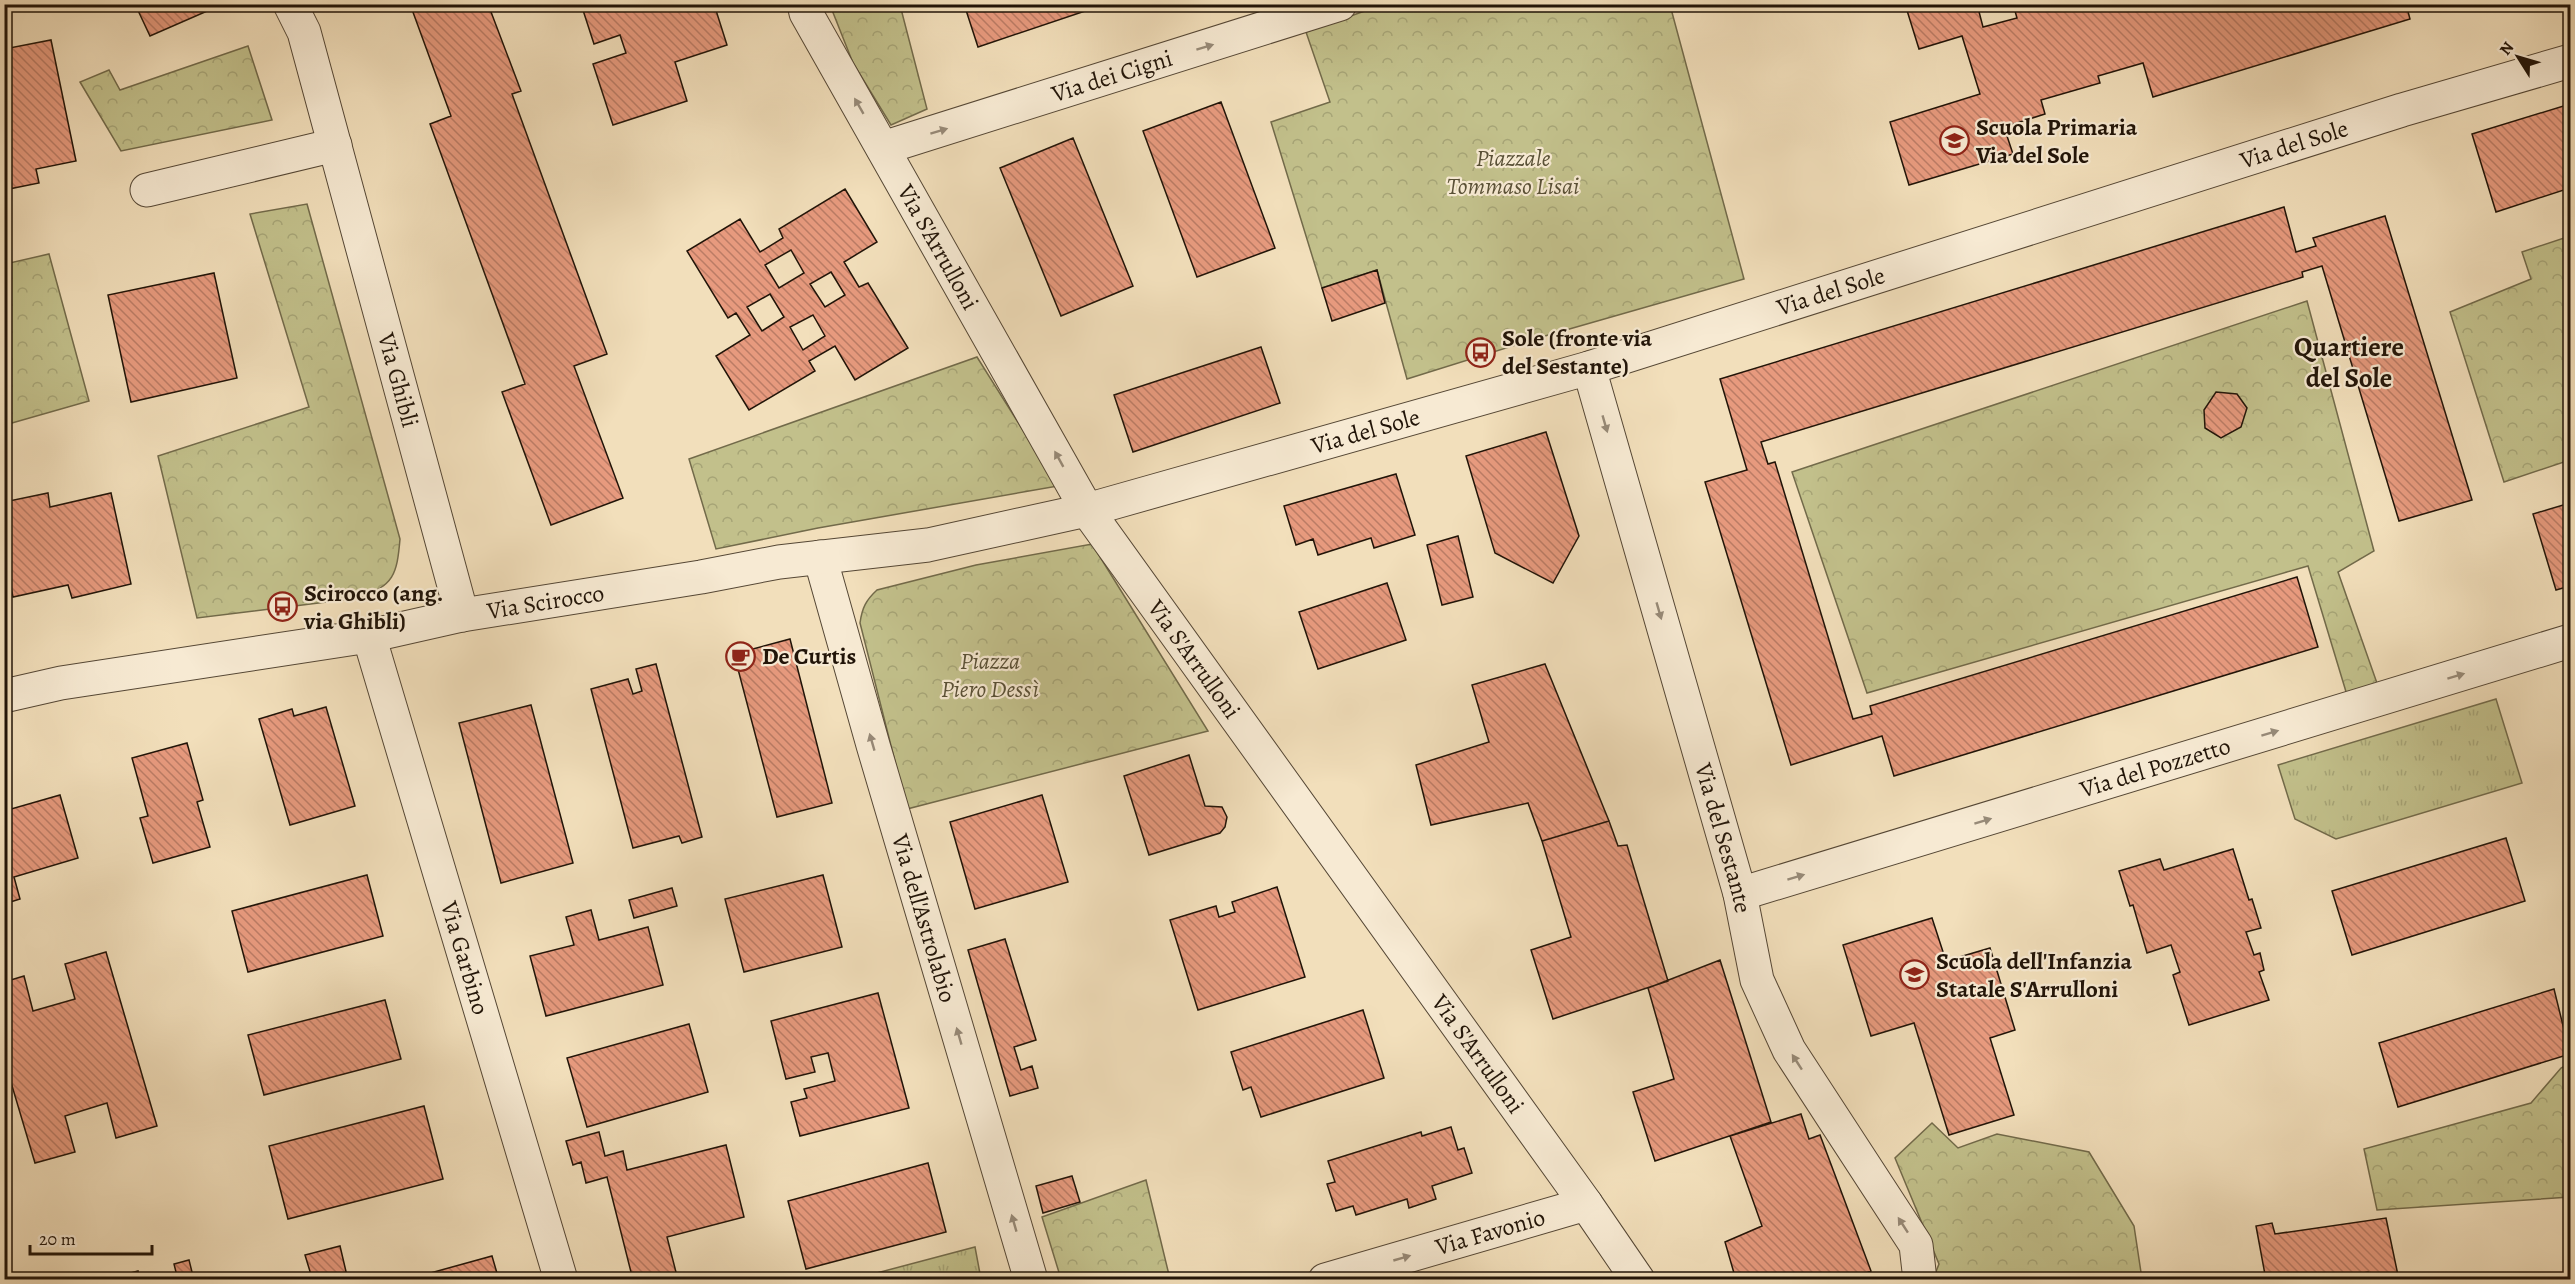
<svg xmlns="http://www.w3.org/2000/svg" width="2575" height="1284" font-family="Alegreya,serif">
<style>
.grass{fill:url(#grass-tufts);stroke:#726a4a;stroke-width:1.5}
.forest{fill:url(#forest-crowns);stroke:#726a4a;stroke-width:1.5}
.building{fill:url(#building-back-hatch);stroke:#211408;stroke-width:1.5;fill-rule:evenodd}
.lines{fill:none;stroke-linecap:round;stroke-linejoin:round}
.minor-casing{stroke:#554735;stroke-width:35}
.minor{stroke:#f7ead3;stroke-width:33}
.oneway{fill:#978a78}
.labels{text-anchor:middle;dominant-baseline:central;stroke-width:4.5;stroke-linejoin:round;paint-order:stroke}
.street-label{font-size:24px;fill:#211408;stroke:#f7ead3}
.poi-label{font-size:24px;font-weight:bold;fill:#211408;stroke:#f7ead3;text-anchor:start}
.park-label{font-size:24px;font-style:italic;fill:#595036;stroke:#f7ead3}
.quarter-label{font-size:27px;font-weight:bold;fill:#211408;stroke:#f7ead3}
</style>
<defs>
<pattern id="grass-tufts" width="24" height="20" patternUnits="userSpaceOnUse" patternTransform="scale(1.5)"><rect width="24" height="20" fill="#c2c08b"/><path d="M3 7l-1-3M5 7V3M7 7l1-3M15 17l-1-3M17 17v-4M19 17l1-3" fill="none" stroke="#a6a476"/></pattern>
<pattern id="forest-crowns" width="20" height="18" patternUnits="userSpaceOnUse" patternTransform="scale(1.5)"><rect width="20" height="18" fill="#c2c08b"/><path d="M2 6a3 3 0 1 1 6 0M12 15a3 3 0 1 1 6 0" fill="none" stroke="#a6a476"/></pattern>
<pattern id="building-back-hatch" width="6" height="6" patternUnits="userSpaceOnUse" patternTransform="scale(1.5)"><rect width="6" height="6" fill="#e79a7e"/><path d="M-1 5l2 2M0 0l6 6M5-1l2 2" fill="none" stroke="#bb7c65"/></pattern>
</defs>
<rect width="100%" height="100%" fill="#f2dfbb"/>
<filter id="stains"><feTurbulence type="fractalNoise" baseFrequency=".00333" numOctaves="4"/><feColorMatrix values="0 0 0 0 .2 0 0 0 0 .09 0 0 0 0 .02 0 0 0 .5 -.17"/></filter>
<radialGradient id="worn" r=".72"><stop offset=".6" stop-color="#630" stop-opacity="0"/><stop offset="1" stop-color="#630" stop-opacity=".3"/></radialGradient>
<path class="grass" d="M2496 699 2522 783 2336 839 2295 819 2278 765Z
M975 1247 981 1279H854Z"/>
<path class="forest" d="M830 5H900L927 109 891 125 853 63Z
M1372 5H1670L1744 279 1538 338 1407 379 1377 270 1322 288 1271 122 1330 102 1306 32 1373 8Z
M248 46 272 120 121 151 80 82 109 70 120 90Z
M307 204 400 539C397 574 394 586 359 598L197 618 158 456 309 407 250 214Z
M2570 236V460L2504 482 2450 312 2531 279 2522 252Z
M49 254 89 401 5 425V264Z
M2307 301 2374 551 2338 572 2378 686 2347 695 2308 566 1867 693 1792 472Z
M977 357 1058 486 818 528 716 549 689 459Z
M1092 544 1208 731 907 809 860 623C862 608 866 600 877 590L976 565Z
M2570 1063V1197L2377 1210 2364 1149 2531 1103 2561 1068Z
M1932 1123 1958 1148 1997 1134 2089 1152 2134 1226 2142 1279H1933L1939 1264 1895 1158Z
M1146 1180 1170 1279H1061L1042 1217Z"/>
<path class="building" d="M135 4H221V5L150 36Z
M410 4H488L521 91 512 94 607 354 574 366 623 498 551 525 502 392 525 384 430 124 451 116Z
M581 4H714L727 45 675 62 687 101 613 125 593 64 626 53 620 35 594 44Z
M964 4H1106L978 47Z
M1905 4H1977L1983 27 2017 18 2013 4H2075L2077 11 2097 4H2235L2236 8 2249 4H2406L2410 19 2153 97 2143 63 2098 76 2100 83 2041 100 2045 114 2004 127 2013 154 1909 185 1890 122 1980 94 1962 36 1919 49Z
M51 40 76 161 36 169 39 183 4 190V49Z
M1221 102 1275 248 1197 277 1143 131Z
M2570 104V188L2496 212 2472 134Z
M1073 138 1133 286 1061 316 1000 168Z
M845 189 877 242 844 262 859 287 868 283 908 348 855 380 835 346 809 361 815 371 749 410 716 356 750 335 736 313 728 318 687 251 740 219 760 252 783 238 779 229ZM791 250 804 273 779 288 765 265ZM831 272 845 295 825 307 810 284ZM770 294 784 317 762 331 747 307ZM813 315 825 336 803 350 790 327Z
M2284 207 2296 252 2316 246 2313 238 2385 216 2472 500 2399 521 2322 266 2302 272 2303 277 1761 442 1768 464 1775 462 1853 719 1872 714 1870 706 2297 577 2318 647 1894 776 1882 736 1791 765 1705 482 1747 470 1720 379Z
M1377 270 1385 303 1332 321 1322 288Z
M214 273 237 378 131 402 108 295Z
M1261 347 1280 403 1133 452 1114 395Z
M2216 392 2237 394 2247 408 2241 427 2221 438 2205 428 2204 410Z
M1546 432 1579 536 1553 583 1495 553 1466 456Z
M1396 474 1415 535 1374 548 1371 538 1318 555 1313 539 1296 545 1284 506Z
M48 493 50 507 111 493 131 584 72 598 68 585 13 597 4 556V502Z
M2570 503V586L2556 590 2533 514Z
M1458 536 1473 597 1442 605 1427 545Z
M1387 583 1406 640 1318 669 1299 612Z
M790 639 832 803 777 817 734 654Z
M656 664 702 837 682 843 679 836 633 848 591 689 628 679 633 694 642 691 636 669Z
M1545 664 1609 821 1542 841 1528 803 1431 825 1416 765 1489 742 1472 685Z
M531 705 573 863 501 883 459 723Z
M326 707 355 806 290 825 259 719 292 709 294 716Z
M187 743 203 800 197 802 210 847 153 863 140 818 148 816 132 758Z
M1189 755 1205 806 1222 807 1227 817 1225 827 1220 833 1149 855 1124 776Z
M60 795 78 858 14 877 20 899 4 904V811Z
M1042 795 1068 882 975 909 950 822Z
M1609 821 1618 846 1627 845 1668 981 1553 1019 1531 950 1571 937 1542 841Z
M2506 838 2525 901 2352 955 2332 891Z
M2233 849 2249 900 2252 899 2261 928 2246 932 2254 955 2260 953 2264 970 2259 972 2269 1000 2189 1025 2173 975 2180 972 2171 945 2147 953 2133 905 2130 906 2119 871 2160 859 2164 870Z
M367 875 383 936 248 972 232 911Z
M823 875 842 947 744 972 725 899Z
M1277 887 1305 977 1198 1010 1170 920 1216 906 1219 917 1235 912 1232 902Z
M672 888 677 906 634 918 629 900Z
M591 910 599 940 648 927 663 985 546 1016 530 956 574 945 566 917Z
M1932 918 1946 961 1990 948 2015 1030 1990 1038 2014 1115 1949 1135 1914 1023 1871 1036 1843 945Z
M1005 939 1036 1040 1014 1047 1021 1070 1032 1066 1038 1088 1010 1096 968 950Z
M106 952 157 1126 116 1138 107 1103 65 1116 75 1152 35 1163 4 1059V982L24 976 33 1011 75 999 65 964Z
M1720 960 1771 1122 1655 1161 1633 1092 1674 1079 1648 988Z
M2554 989 2570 1054 2398 1107 2379 1043Z
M878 993 909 1108 800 1136 791 1102 807 1098 804 1089 835 1081 828 1053 811 1057 815 1072 786 1079 771 1021Z
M385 1000 401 1059 264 1095 248 1035Z
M1363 1010 1384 1078 1261 1117 1251 1087 1243 1090 1231 1052Z
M689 1024 708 1092 587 1127 567 1058Z
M424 1106 443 1179 288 1219 269 1146Z
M1801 1114 1809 1139 1820 1135 1871 1271 1848 1280H1736L1725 1242 1762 1226 1730 1136Z
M1451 1127 1458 1150 1464 1148 1472 1173 1432 1186 1436 1199 1409 1208 1407 1199 1356 1215 1353 1206 1336 1211 1327 1184 1335 1182 1328 1161 1421 1132 1422 1136Z
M599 1132 605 1156 623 1151 627 1170 726 1145 744 1217 667 1237 678 1280H633L607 1177 586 1183 581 1162 573 1165 566 1141Z
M928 1163 946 1232 806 1269 788 1201Z
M1072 1176 1080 1202 1043 1213 1036 1186Z
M2386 1218 2399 1280H2370L2368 1272 2321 1280H2266L2256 1226 2272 1223 2275 1234Z
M340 1246 348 1280H306L312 1278 305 1255Z
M492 1256 499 1280H405Z
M189 1260 194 1280H178L174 1264Z
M138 1271 140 1280H105Z"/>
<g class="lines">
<defs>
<g id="minor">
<path id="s1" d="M290 4 304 32 462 615"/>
<path id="s2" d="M804 4 806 13 1087 510 1586 1204 1638 1280"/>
<path id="s3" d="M883 148 1340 4"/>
<path d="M147 190 335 145"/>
<path id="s4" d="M1589 368 1740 894 1757 980 1789 1050 1916 1245 1920 1280"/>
<path id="s5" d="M820 557 873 745 1031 1280"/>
<path id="s6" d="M369 636 561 1280"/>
<path id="s7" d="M4 696 61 683 369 636 462 615 701 577 779 562 928 545 1087 510 1589 368 2402 110 2570 61"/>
<path id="s8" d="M1740 894 2570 641"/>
<path id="s9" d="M1325 1280 1586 1204"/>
</g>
</defs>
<use href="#minor" class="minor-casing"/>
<use href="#minor" class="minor"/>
</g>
<defs><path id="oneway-solid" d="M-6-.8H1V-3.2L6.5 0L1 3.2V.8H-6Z" transform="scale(1.5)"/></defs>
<g class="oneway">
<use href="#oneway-solid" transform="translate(1205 47) rotate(-17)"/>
<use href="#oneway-solid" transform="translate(859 106) rotate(-120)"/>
<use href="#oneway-solid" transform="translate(939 131) rotate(-17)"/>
<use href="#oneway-solid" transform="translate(1605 424) rotate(74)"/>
<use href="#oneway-solid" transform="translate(1059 459) rotate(-119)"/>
<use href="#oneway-solid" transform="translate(1659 611) rotate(74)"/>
<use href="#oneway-solid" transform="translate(2456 676) rotate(-17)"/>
<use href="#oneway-solid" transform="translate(2270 733) rotate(-17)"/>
<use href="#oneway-solid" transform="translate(872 742) rotate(-106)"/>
<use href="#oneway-solid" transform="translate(1983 821) rotate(-17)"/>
<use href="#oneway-solid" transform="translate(1796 877) rotate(-17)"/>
<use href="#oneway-solid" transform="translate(959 1036) rotate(-106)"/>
<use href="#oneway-solid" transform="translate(1797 1062) rotate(-123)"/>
<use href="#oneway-solid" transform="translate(1014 1223) rotate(-106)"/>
<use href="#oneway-solid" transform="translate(1903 1225) rotate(-123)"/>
<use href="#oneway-solid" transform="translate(1402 1258) rotate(-16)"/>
</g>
<defs>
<symbol id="school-ring" viewBox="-11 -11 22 22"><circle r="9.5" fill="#f7ead3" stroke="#8f2418" stroke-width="1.5"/><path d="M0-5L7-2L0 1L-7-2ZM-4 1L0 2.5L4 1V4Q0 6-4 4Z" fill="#8f2418"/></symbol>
<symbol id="bus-ring" viewBox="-11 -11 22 22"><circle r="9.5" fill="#f7ead3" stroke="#8f2418" stroke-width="1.5"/><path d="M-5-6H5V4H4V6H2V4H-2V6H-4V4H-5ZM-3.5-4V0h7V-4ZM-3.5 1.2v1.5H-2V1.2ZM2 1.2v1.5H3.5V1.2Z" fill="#8f2418"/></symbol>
<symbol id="cafe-ring" viewBox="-11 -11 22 22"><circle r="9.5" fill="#f7ead3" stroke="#8f2418" stroke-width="1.5"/><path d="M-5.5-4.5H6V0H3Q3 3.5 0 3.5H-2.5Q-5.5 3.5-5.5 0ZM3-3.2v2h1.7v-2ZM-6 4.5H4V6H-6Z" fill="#8f2418"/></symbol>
</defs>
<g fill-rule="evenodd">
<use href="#school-ring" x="1938" y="124" width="33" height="33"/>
<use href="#bus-ring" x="1464" y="336" width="33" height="33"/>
<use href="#bus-ring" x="266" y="590" width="33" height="33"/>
<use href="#cafe-ring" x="724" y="640" width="33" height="33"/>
<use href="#school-ring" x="1898" y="958" width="33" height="33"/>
</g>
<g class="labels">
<g class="street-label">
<text stroke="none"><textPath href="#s3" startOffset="240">Via dei Cigni</textPath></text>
<text stroke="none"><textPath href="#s7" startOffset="2361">Via del Sole</textPath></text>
<text stroke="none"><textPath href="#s2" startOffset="278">Via S'Arrulloni</textPath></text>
<text stroke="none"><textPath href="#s7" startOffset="1875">Via del Sole</textPath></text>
<text stroke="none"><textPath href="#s1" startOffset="392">Via Ghibli</textPath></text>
<text stroke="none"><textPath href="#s7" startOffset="1389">Via del Sole</textPath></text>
<text stroke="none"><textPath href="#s7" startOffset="550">Via Scirocco</textPath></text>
<text stroke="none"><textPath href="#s2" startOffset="764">Via S'Arrulloni</textPath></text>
<text stroke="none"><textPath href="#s8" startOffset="434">Via del Pozzetto</textPath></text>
<text stroke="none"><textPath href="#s4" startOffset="489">Via del Sestante</textPath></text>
<text stroke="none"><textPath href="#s5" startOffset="376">Via dell'Astrolabio</textPath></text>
<text stroke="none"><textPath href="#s6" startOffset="336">Via Garbino</textPath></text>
<text stroke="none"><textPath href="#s2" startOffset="1250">Via S'Arrulloni</textPath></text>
<text stroke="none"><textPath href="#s9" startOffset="172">Via Favonio</textPath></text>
</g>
<g class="poi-label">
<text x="1976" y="127">Scuola Primaria<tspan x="1976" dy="28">Via del Sole</tspan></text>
<text x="1502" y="338">Sole (fronte via<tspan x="1502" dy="28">del Sestante)</tspan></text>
<text x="304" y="593">Scirocco (ang.<tspan x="304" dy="28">via Ghibli)</tspan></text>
<text x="762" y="656">De Curtis</text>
<text x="1936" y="961">Scuola dell'Infanzia<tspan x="1936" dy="28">Statale S'Arrulloni</tspan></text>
</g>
<g class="park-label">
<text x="1513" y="158">Piazzale<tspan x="1513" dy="28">Tommaso Lisai</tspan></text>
<text x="990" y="661">Piazza<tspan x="990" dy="28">Piero Dessì</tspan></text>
</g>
<g class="quarter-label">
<text x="2349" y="347">Quartiere<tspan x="2349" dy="31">del Sole</tspan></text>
</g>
</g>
<rect width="2575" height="1284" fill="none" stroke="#f2dfbb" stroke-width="24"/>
<rect x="6" y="6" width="2563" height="1272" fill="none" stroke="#211408" stroke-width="3"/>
<rect x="12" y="12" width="2551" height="1260" fill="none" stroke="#211408" stroke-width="1.5"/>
<g transform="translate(2518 57) rotate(307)" stroke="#f7ead3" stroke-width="4.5" paint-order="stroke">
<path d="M0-4.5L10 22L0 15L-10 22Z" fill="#211408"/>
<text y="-9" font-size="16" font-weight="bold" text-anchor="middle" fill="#211408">N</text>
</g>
<path d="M30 1245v9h122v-9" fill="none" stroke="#211408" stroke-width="3"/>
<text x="39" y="1245" font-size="18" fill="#211408" stroke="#f7ead3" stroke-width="4.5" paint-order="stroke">20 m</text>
<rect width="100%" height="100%" filter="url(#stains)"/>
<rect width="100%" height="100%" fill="url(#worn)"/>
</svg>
